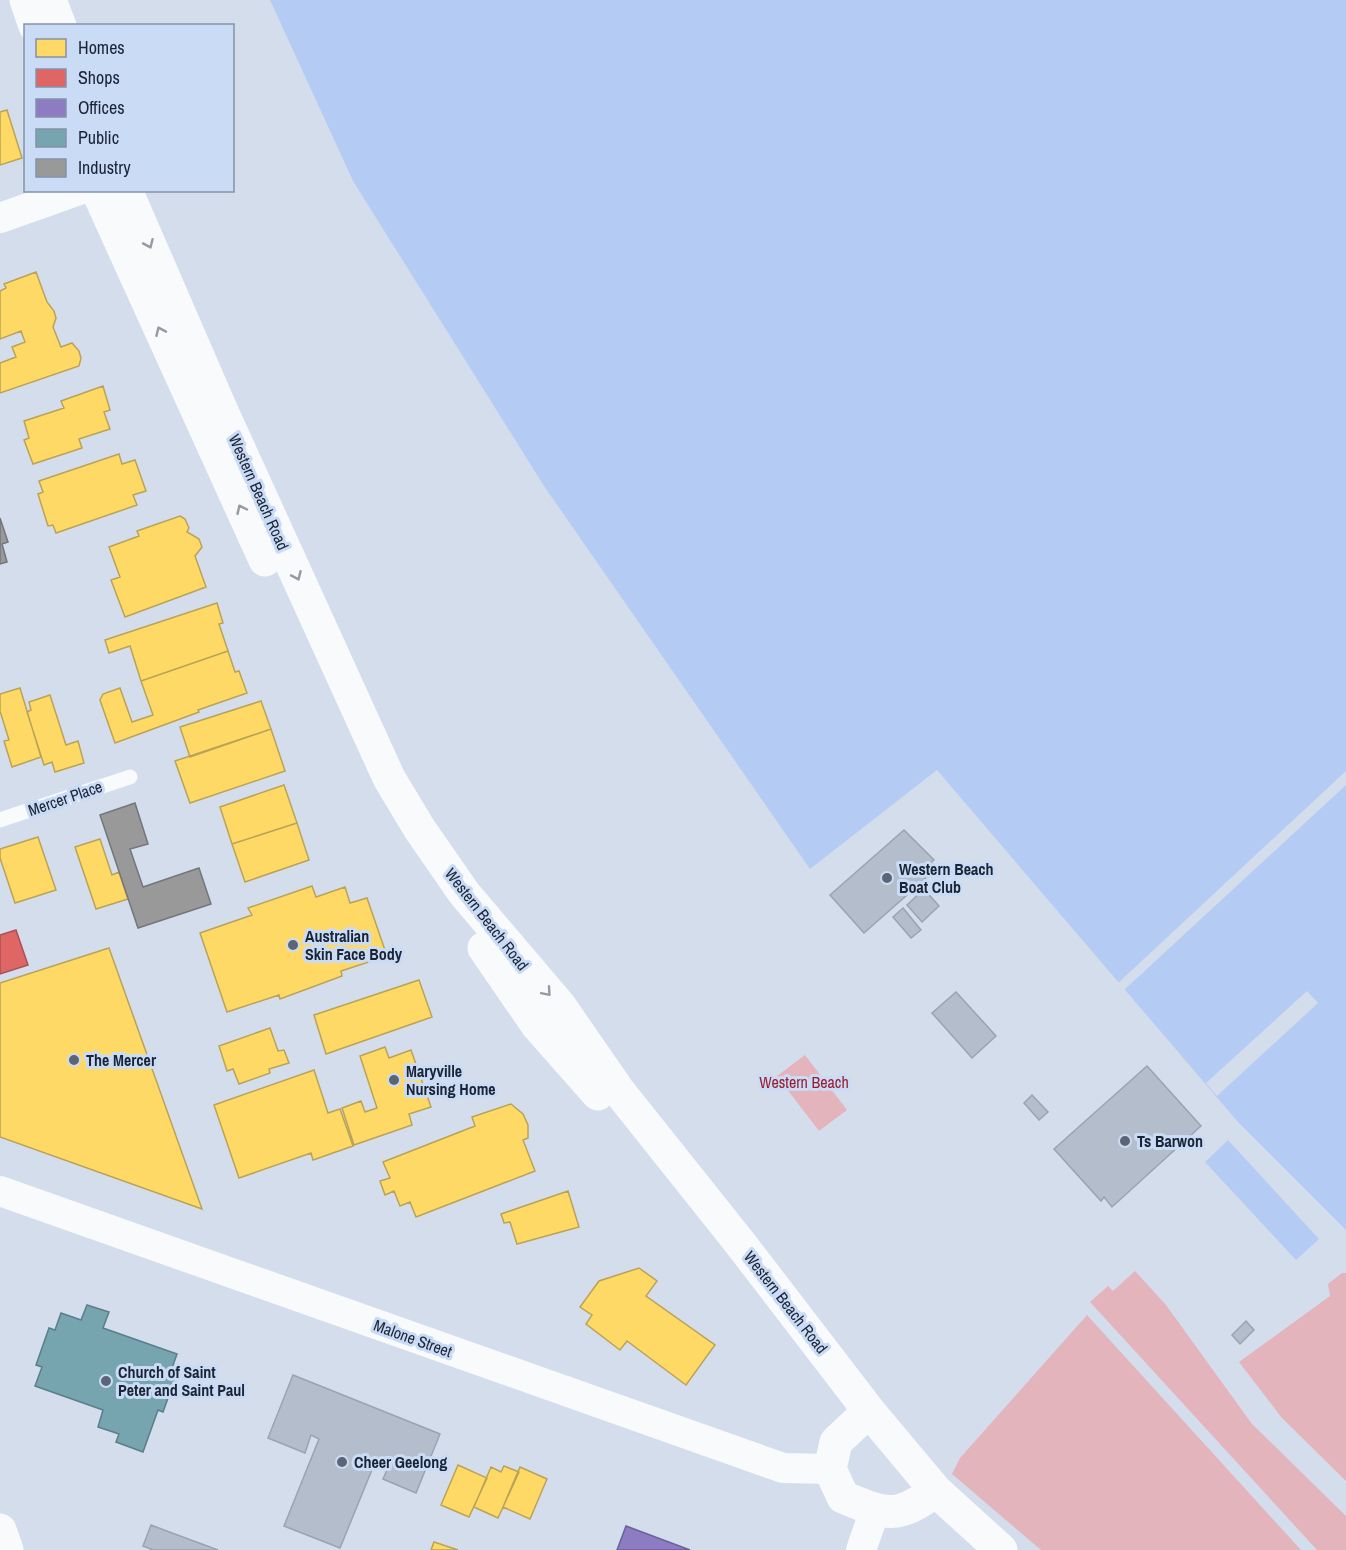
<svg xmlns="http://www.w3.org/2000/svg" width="1346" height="1550" font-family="'Archivo Narrow',sans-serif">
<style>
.green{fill:#e4b4bc}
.water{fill:#b4ccf3}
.pier{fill:#d4ddec}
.homes{fill:#ffd966;stroke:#baa357;stroke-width:1.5}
.shops{fill:#e06666;stroke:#a55257;stroke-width:1.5}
.offices{fill:#8e7cc3;stroke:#6b6298;stroke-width:1.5}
.public{fill:#76a5af;stroke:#5a7e8a;stroke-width:1.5}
.industry{fill:#999;stroke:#73767b;stroke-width:1.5}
.building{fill:#b4bdcc;stroke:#9aa3b1;stroke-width:1.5}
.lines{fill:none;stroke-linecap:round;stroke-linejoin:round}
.service{stroke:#f9fafc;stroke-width:15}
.minor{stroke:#f9fafc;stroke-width:30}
.tertiary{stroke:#f9fafc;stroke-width:33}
.oneway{stroke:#959aa2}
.poi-dot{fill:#5b6575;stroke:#cadbf6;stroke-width:2}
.labels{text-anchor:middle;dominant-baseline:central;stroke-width:6;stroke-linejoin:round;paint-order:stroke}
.street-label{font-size:16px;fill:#1a2435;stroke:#cadbf6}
.poi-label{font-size:16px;font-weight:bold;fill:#1a2435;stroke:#cadbf6;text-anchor:start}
.park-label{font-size:16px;fill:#991c2f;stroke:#cadbf6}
</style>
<rect width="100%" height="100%" fill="#d4ddec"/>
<path class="green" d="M805 1055 847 1110 819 1131 777 1076Z
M1135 1271 1166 1305 1252 1424 1346 1516V1550H1317L1090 1302 1108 1286 1113 1291Z
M1342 1273H1346V1481L1282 1418 1239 1362 1330 1296 1328 1284Z
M1087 1315 1301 1550H1041L952 1474 960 1458Z"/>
<path class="water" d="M270 0H1346V1230L1238 1122 937 770 810 869 544 486 353 181Z
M1228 1140 1319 1239 1296 1260 1205 1162Z"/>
<path class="pier" d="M1346 771V785L1123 991 1117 984Z
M1307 991 1318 1003 1217 1096 1206 1083Z"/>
<path class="homes" d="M7 110 22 158 0 165V112Z
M36 272 47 302 54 311 56 318 53 327 61 347 72 343 79 351 81 358 79 366 0 393V363L16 357 12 347 25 342 21 331 0 339V291L6 288 4 284Z
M103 386 110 410 104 412 110 429 79 439 82 448 33 464 24 440 29 438 24 421 64 408 61 401Z
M119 454 122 464 135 460 146 491 133 495 137 505 56 533 53 525 48 526 38 494 43 492 39 481Z
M180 516 185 519 189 528 187 532 199 539 202 547 195 556 206 587 125 617 111 580 120 577 109 547 139 536 137 531Z
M217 603 223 623 219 624 228 651 141 681 130 646 109 653 105 640Z
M228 651 235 672 239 671 247 693 198 710 199 712 115 743 100 700 103 694 120 688 132 722 153 715 141 681Z
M20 688 41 757 12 767 4 741 9 740 0 711V694Z
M50 695 66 745 78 741 84 763 55 772 52 762 44 765 27 712 31 710 29 702Z
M261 701 271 729 190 757 180 727Z
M271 729 285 771 190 803 175 761Z
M284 785 297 823 232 844 220 807Z
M297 823 309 860 245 882 232 844Z
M38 837 56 890 15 903 0 858V849Z
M100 839 112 875 119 872 128 899 96 909 75 847Z
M312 886 316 897 345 887 350 903 367 898 387 956 341 971 342 976 280 999 279 995 227 1012 200 933 252 915 248 908Z
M109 948 202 1209 0 1137V983Z
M419 980 432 1017 326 1054 314 1015Z
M270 1028 278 1051 284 1050 289 1063 269 1069 270 1073 239 1084 233 1069 227 1071 219 1046Z
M385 1047 389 1058 411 1050 431 1107 409 1114 412 1125 354 1145 342 1108 361 1101 365 1112 377 1108 360 1056Z
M314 1070 328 1113 340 1109 353 1146 313 1160 311 1153 239 1178 214 1105Z
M511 1104 523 1114 528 1125V1138L523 1140 535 1171 416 1217 410 1202 400 1206 394 1191 385 1195 380 1181 390 1178 383 1162 475 1126 472 1117Z
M568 1191 579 1227 517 1244 510 1222 504 1223 501 1214Z
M639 1268 657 1281 646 1296 715 1345 686 1385 627 1341 620 1350 586 1324 592 1315 580 1307 599 1281Z
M458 1465 487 1478 469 1517 441 1505Z
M504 1466 519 1472 498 1518 474 1507 491 1467 501 1472Z
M520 1467 547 1479 530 1519 503 1507Z
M434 1542 458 1550H431Z"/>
<path class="shops" d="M16 930 28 965 0 974V935Z"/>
<path class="offices" d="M626 1526 690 1550H617Z"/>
<path class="public" d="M87 1305 109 1312 103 1328 177 1354 170 1374 176 1376 163 1412 158 1410 143 1452 116 1442 119 1434 98 1427 103 1410 35 1386 42 1367 36 1365 49 1328 55 1330 61 1313 81 1320Z"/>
<path class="industry" d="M0 518 8 542 2 544 7 562 0 564Z
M135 803 148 844 130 849 143 887 199 868 211 904 138 928 100 815Z"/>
<path class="building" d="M904 830 934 860 931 862 937 868 913 889 907 883 900 889 907 895 864 933 830 895Z
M924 889 939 906 922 922 907 905Z
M903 908 921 930 911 938 893 917Z
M956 992 996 1036 972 1058 932 1013Z
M1147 1066 1201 1126 1112 1207 1104 1197 1101 1201 1054 1149Z
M1032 1095 1048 1112 1039 1120 1024 1103Z
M1246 1321 1254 1330 1240 1344 1232 1335Z
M293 1375 440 1434 416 1493 383 1479 389 1465 376 1460 340 1548 284 1526 319 1439 311 1435 305 1453 268 1438Z
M151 1525 172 1533 218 1550H153L143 1546Z"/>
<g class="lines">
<path class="service" d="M0 820 130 777"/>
<path class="minor" d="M0 218 79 190
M0 1191 783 1468 830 1469
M861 1550 875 1510"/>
<path class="tertiary" d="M26 0 35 26
M50 0 60 26
M97 190 265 560
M126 190 221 409 389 778 419 828 464 893 560 1006 618 1090 740 1243 869 1411 936 1491 1001 1550
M484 948 537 1025 598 1094
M869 1411 836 1442 830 1469 843 1497C887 1515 895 1520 936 1491
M0 1530 7 1550"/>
</g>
<defs><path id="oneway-chevron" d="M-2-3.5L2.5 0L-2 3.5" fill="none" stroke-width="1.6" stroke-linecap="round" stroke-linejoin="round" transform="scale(1.5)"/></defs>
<g class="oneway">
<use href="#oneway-chevron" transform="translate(149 244) rotate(66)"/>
<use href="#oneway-chevron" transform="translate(160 331) rotate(-114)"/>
<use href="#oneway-chevron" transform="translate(241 509) rotate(-115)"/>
<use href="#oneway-chevron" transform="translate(297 576) rotate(66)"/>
<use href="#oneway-chevron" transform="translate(547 992) rotate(49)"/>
</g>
<g class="poi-dot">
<circle cx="887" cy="878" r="6"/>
<circle cx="293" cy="945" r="6"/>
<circle cx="74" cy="1060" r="6"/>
<circle cx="394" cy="1080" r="6"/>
<circle cx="1125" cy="1141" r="6"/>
<circle cx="106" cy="1381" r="6"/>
<circle cx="342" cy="1462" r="6"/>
</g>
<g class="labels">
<g class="street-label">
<text transform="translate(259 492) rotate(66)">Western Beach Road</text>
<text transform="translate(65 798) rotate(-19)">Mercer Place</text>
<text transform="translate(487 919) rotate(52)">Western Beach Road</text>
<text transform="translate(786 1302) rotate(52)">Western Beach Road</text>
<text transform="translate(413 1338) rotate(20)">Malone Street</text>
</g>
<g class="poi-label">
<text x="899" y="869">Western Beach<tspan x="899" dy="18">Boat Club</tspan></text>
<text x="305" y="936">Australian<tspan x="305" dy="18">Skin Face Body</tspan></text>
<text x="86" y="1060">The Mercer</text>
<text x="406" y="1071">Maryville<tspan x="406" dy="18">Nursing Home</tspan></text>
<text x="1137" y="1141">Ts Barwon</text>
<text x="118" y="1372">Church of Saint<tspan x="118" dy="18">Peter and Saint Paul</tspan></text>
<text x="354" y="1462">Cheer Geelong</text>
</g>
<g class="park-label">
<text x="804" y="1082">Western Beach</text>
</g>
</g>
<rect x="24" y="24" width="210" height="168" fill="#cadbf6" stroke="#8492a9" stroke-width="1.5"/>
<rect x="36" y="39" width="30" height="18" fill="#ffd966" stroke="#8492a9" stroke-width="1.5"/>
<text x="78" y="54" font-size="18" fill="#1a2435">Homes</text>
<rect x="36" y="69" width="30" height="18" fill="#e06666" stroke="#8492a9" stroke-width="1.5"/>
<text x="78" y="84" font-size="18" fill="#1a2435">Shops</text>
<rect x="36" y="99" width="30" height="18" fill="#8e7cc3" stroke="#8492a9" stroke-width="1.5"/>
<text x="78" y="114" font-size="18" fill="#1a2435">Offices</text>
<rect x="36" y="129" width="30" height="18" fill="#76a5af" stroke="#8492a9" stroke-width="1.5"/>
<text x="78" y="144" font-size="18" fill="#1a2435">Public</text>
<rect x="36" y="159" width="30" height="18" fill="#999999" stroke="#8492a9" stroke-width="1.5"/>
<text x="78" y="174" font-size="18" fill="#1a2435">Industry</text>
</svg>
